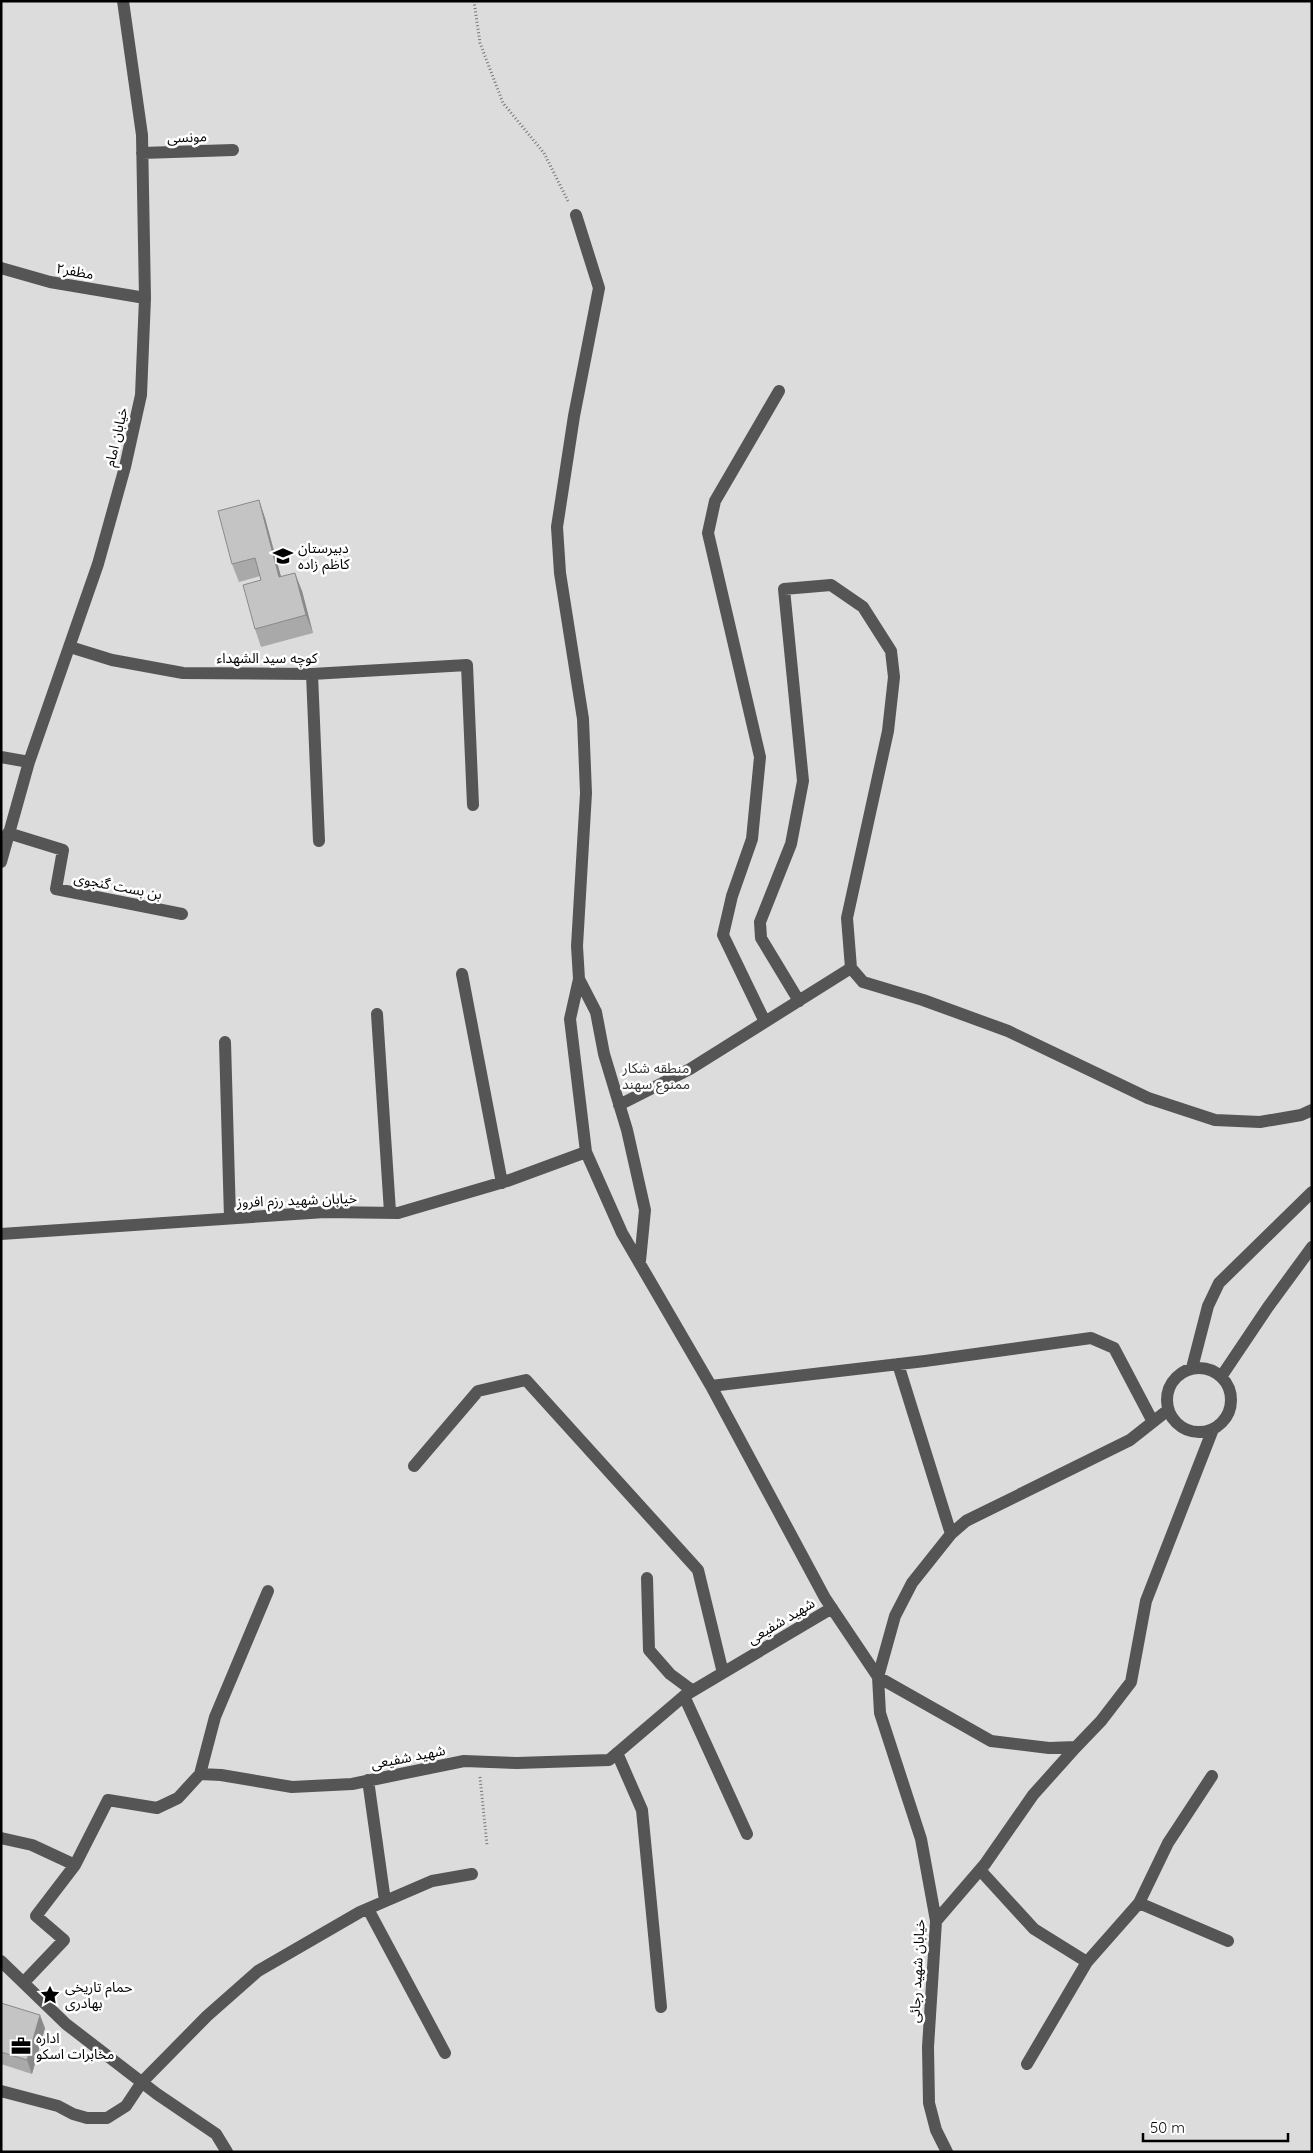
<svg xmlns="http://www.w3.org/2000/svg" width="1313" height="2153" font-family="Quicksand,'Noto Sans Arabic',sans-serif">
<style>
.green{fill:#dcdcdc}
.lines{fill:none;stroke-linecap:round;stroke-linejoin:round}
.path{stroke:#777;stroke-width:3;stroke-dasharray:1 2.5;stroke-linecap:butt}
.minor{stroke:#555;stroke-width:12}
.wall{fill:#a9a9a9}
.shaded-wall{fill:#898989}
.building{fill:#c4c4c4;stroke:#898989}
.labels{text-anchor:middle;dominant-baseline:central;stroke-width:5;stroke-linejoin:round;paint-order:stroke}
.street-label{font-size:14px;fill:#000;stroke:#fff}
.poi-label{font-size:14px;fill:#000;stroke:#fff;text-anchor:start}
.park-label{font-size:14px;fill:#333;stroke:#fff}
</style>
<rect width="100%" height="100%" fill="#fff"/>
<path class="green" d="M1 1H1312V2152H1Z"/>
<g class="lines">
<path class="path" d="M474 1 480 43 503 103 544 153 569 203
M480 1777 487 1845"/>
<path class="minor" d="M142 153 233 150
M576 215 599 288 574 416 557 527 560 573 583 719 586 793 577 946 579 979 570 1019 586 1152 622 1233 711 1386 825 1598 878 1677 991 1741 1049 1748 1076 1747 1101 1721 1131 1682 1146 1601 1213 1429
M1 268 50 282 145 298
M70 647 112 660 183 673 312 674 467 665 473 805
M312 674 319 841
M1 757 29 762
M8 833 63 850 56 889 182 914
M1 862 29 762 98 564 125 467 141 395 145 298 142 135 123 1
M462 974 502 1183
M579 979 596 1012 604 1054 627 1130 645 1210 640 1261
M799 1001 761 938 760 922 791 844 803 781 784 589 831 585 863 607 891 651 894 677 888 731 847 918 851 968 863 982 923 1000 1008 1031 1148 1098 1215 1120 1260 1122 1301 1115 1312 1110
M377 1014 390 1212
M765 1022 723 935 732 896 752 839 760 757 708 533 715 501 779 391
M225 1042 230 1218
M619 1105 690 1069 851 968
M1 1234 325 1212 398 1213 507 1181 586 1152
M898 1364 951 1534
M1192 1368 1208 1306 1219 1283 1312 1192
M1167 1400a32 32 0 1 1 64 0a32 32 0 1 1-64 0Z
M1221 1377 1268 1307 1312 1247
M711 1386 925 1361 1091 1338 1114 1348 1153 1422
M414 1466 478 1391 526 1380 698 1570 723 1673
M647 1578 649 1650 670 1674 693 1691
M684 1696 747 1834
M617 1753 642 1810 661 2007
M200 1774 215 1717 268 1591
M368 1780 385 1901
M1 1838 32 1845 75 1865 108 1800 157 1808 178 1798 200 1774 221 1775 292 1787 352 1784 464 1761 517 1763 609 1760 684 1696 832 1608
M980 1870 1034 1929 1087 1962 1139 1903 1228 1941
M1139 1903 1168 1843 1212 1776
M368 1909 445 2053
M936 1921 985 1864 1033 1795 1076 1747
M1 1961 66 2024 157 2094 216 2134 227 2152
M24 1982 64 1940 36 1916 75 1865
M1027 2064 1087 1962
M1 2091 58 2106 73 2114 87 2118H107L126 2106 142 2082 207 2016 258 1971 360 1912 432 1881 472 1874
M947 2152 936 2130 929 2103 928 2047 936 1921 921 1839 880 1713 878 1677 895 1616 912 1583 951 1534 966 1521 1130 1440 1168 1410"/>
</g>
<path class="wall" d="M259 500 265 518 281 577 302 591 313 633 261 647 255 629 261 580 260 576 239 582 232 564Z
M1 2003 45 2028 32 2074 1 2064Z"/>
<path class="shaded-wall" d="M259 500 265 518 286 595 279 577Z
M295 573 302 591 313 633 306 615Z
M40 2015 45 2028 32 2074 27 2060Z"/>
<path class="building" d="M259 500 279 577 295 573 306 615 255 629 243 585 261 580 255 558 232 564 218 511Z
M1 2003 40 2015 27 2060 1 2052Z"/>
<defs>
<symbol id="school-bare" viewBox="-9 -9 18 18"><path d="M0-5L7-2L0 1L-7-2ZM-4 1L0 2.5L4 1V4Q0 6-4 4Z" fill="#000" stroke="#fff" stroke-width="2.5" paint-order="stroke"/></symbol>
<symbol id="sight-bare" viewBox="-9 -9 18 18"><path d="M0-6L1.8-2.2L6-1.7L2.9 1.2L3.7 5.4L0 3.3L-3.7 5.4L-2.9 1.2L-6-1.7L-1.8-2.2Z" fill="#000" stroke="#fff" stroke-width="2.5" paint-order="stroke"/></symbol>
<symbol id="office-bare" viewBox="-9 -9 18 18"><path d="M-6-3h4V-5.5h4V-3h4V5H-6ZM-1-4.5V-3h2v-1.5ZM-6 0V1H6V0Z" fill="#000" stroke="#fff" stroke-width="2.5" paint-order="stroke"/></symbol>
</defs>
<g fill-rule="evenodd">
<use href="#school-bare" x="269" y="542" width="28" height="28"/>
<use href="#sight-bare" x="36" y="1981" width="28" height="28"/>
<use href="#office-bare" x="7" y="2032" width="28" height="28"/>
</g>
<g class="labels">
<g class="street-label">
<text transform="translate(187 137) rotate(-2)">مونسی</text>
<text transform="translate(75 271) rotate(10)">مظفر۲</text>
<text transform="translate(116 437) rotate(-77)">خیابان امام</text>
<text x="267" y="658">کوچه سید الشهداء</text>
<text transform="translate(118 886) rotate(11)">بن بست گنجوی</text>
<text transform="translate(297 1200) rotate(-2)">خیابان شهید رزم افروز</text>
<text transform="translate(781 1621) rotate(-31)">شهید شفیعی</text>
<text transform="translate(408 1757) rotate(-11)">شهید شفیعی</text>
<text transform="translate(917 1971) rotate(-87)">خیابان شهید رجائی</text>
</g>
<g class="poi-label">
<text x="298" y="548">دبیرستان<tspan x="298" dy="16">کاظم زاده</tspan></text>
<text x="65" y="1987">حمام تاریخی<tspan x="65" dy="16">بهادری</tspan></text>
<text x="36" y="2038">اداره<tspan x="36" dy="16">مخابرات اسکو</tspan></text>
</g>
<g class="park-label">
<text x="656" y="1068">منطقه شکار<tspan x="656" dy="16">ممنوع سهند</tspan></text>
</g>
</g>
<rect width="1313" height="2153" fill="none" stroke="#000000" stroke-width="5"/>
<path d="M1143 2133v8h145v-8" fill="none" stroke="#000000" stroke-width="2.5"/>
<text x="1150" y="2133" font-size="15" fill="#000000" stroke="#ffffff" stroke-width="4" paint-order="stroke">50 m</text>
</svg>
